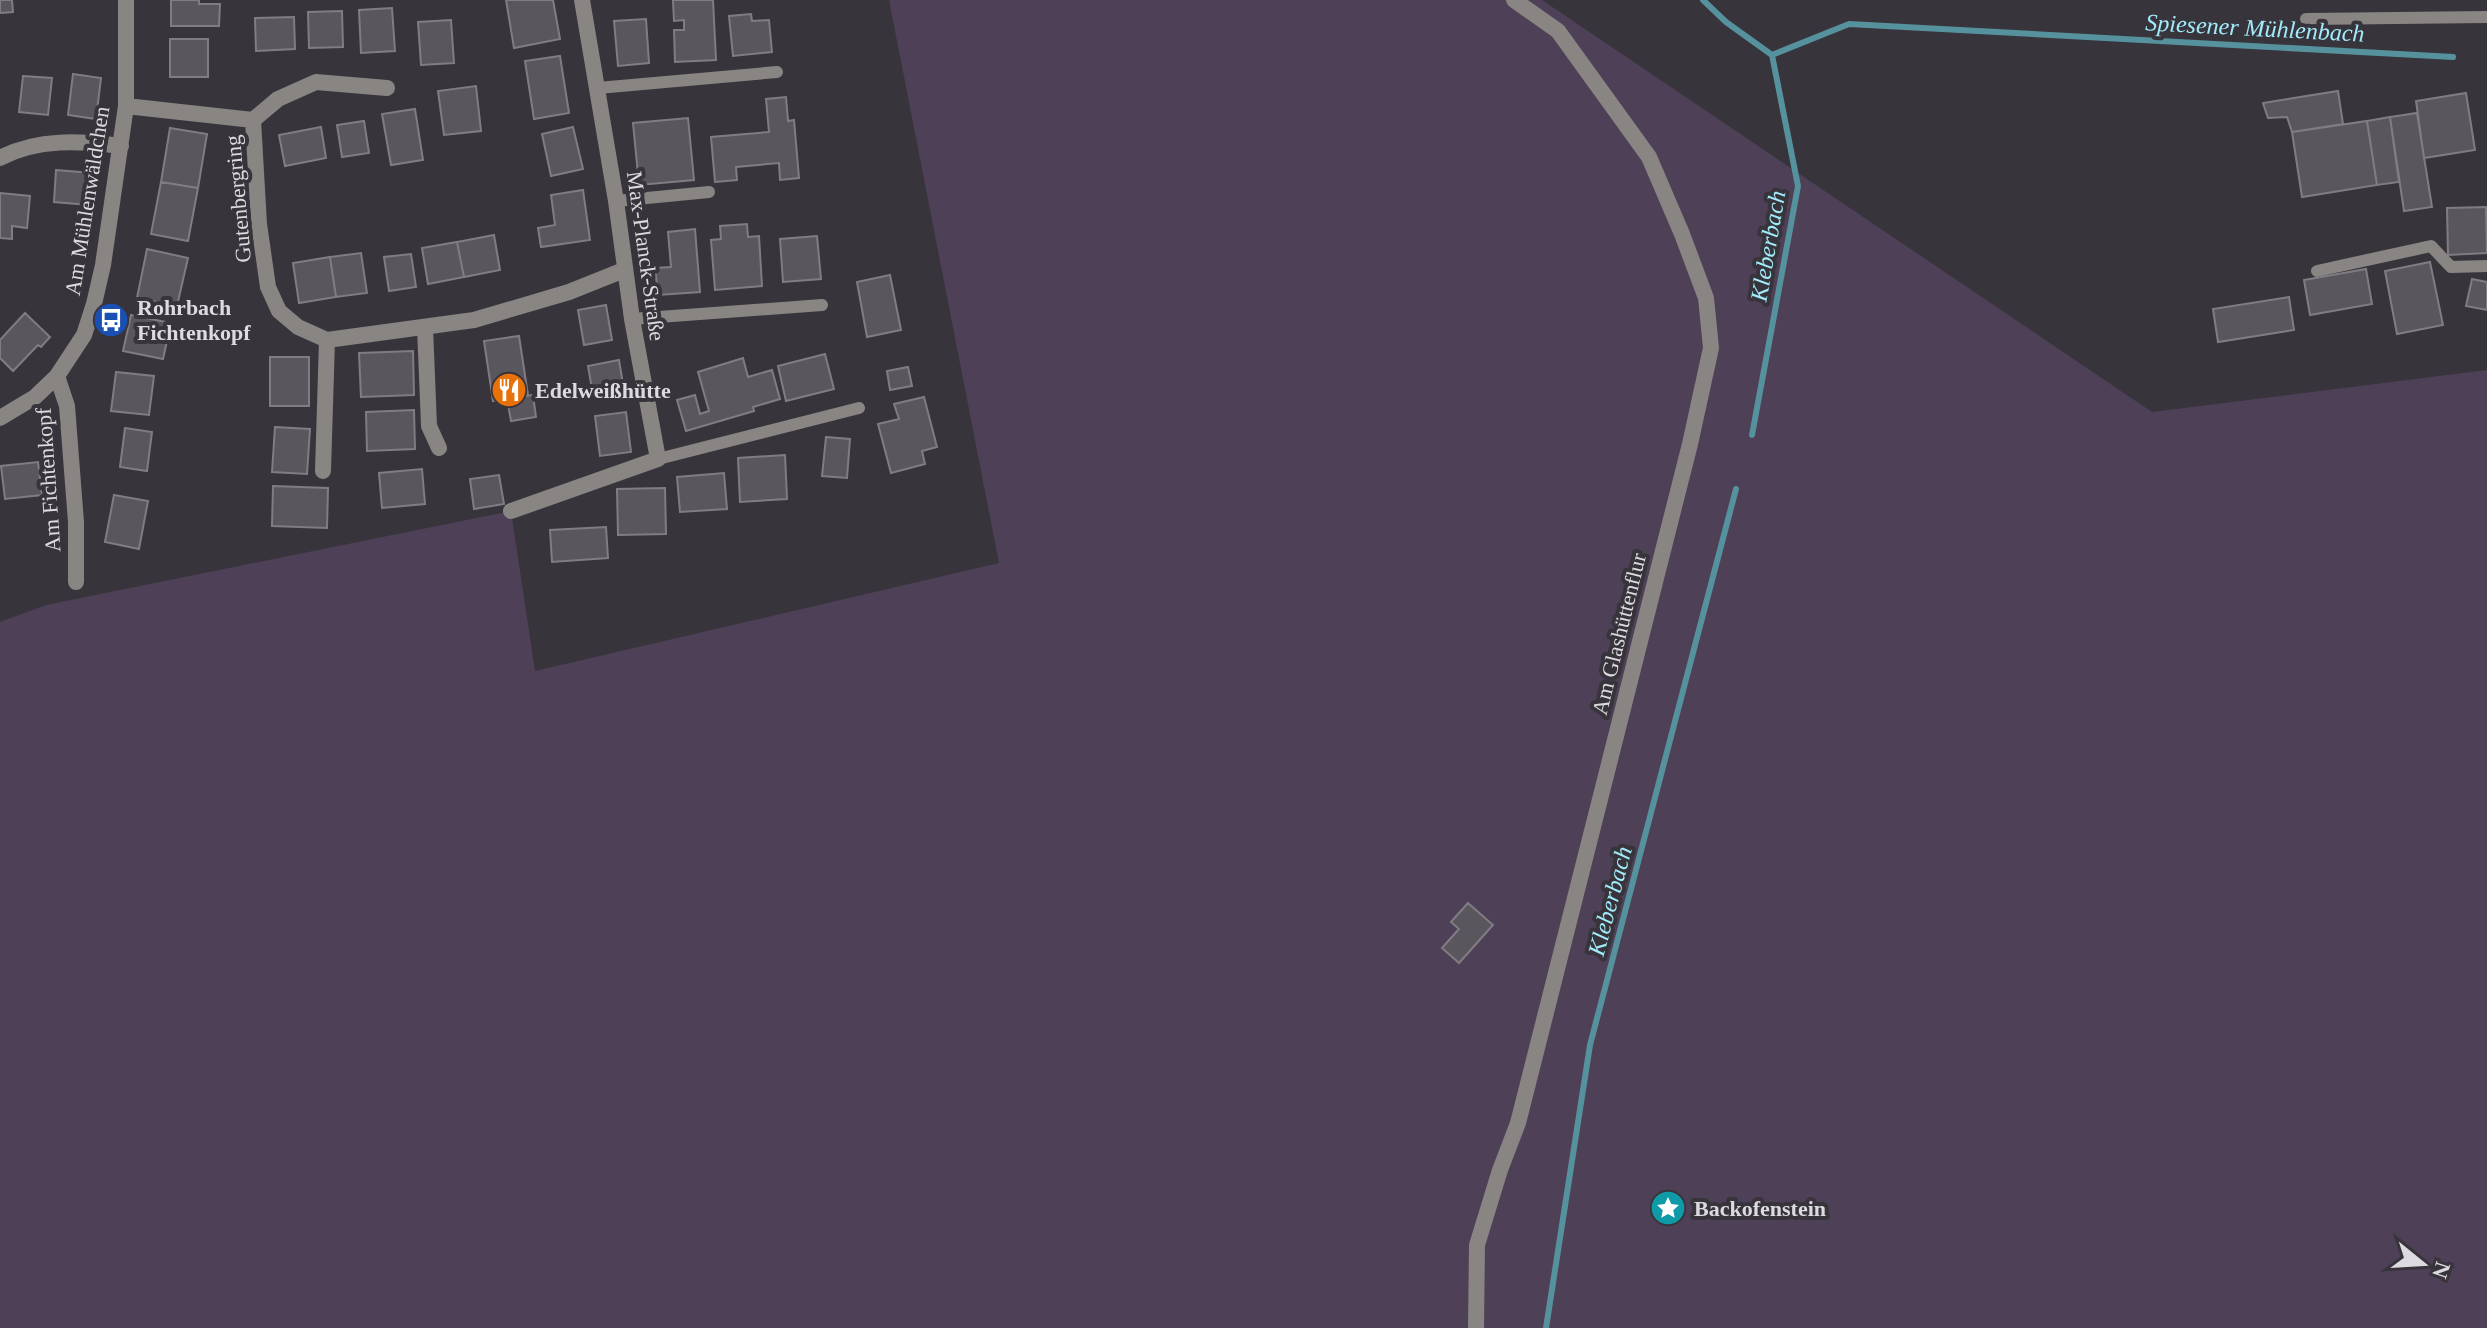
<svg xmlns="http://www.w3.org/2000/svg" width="2487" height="1328" font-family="Georgia,serif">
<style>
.green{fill:#4e4057}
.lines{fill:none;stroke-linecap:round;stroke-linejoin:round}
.stream{stroke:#56919e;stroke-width:6}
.building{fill:#5a565d;stroke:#817c83;stroke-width:2}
.lane{stroke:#898583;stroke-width:12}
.street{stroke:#898583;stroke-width:16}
.labels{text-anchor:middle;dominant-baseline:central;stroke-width:8;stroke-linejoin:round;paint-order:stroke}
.street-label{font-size:22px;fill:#dddbdf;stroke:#38343b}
.poi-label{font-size:22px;font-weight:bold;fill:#dddbdf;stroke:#38343b;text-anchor:start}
.water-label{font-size:24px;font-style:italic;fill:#a2ebfb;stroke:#38343b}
</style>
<rect width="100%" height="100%" fill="#38343b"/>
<path class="green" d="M889 0H1542L2152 412 2487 370V1328H0V622L46 605 511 511 535 671 999 563Z"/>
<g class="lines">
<path class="stream" d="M1703 0 1726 22 1772 55 1798 186 1752 435
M1772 55 1849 24 2453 57
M1546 1328 1590 1045 1736 489"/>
</g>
<path class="building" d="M0 0H12L13 12 0 13Z
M171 0H199V4H220L219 26H171Z
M506 0H553L560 39 514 48Z
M673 0H713L716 60 675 62 674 30H684V20L674 21Z
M392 8 395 51 361 53 359 10Z
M342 11 343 47 309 48 308 12Z
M751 14 752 21 769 20 772 52 733 56 729 16Z
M294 17 295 49 256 51 255 18Z
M646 19 649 63 618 66 614 21Z
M451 20 454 63 421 65 418 22Z
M170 39H208V77H170Z
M560 56 569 113 534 119 525 61Z
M73 74 101 78 96 119 68 115Z
M23 76 52 78 48 115 19 112Z
M476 86 481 131 444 135 438 91Z
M2338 91 2343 124 2292 132 2287 117 2268 118 2263 103Z
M2466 93 2475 150 2424 158 2416 101Z
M786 97 788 121 794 120 799 178 780 180 779 163 736 167 737 180 715 182 711 137 769 132 766 99Z
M415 109 423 160 391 165 382 114Z
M2417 113 2432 207 2404 211 2390 117Z
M2390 117 2399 182 2377 185 2367 121Z
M688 118 694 180 639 185 633 123Z
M364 121 369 153 342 157 337 125Z
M2367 121 2377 185 2302 197 2292 132Z
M321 127 326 158 285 166 279 135Z
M573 127 583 169 551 176 542 134Z
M170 128 207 134 198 188 161 182Z
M56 170 92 173 89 205 54 202Z
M161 182 198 188 188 241 151 234Z
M583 190 590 240 541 247 538 228 555 225 551 195Z
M0 193 30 196 27 228 12 226V239L0 238Z
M2486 207 2487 253 2448 255 2447 208Z
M747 224 748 237 759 236 762 286 715 290 711 240 721 239 720 226Z
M695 229 700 292 658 295 655 268 671 267 668 232Z
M494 235 500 270 464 277 457 242Z
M817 236 821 279 783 282 780 239Z
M457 242 464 277 428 284 422 248Z
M147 249 188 258 177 306 137 298Z
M361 253 367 293 336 297 330 257Z
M411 254 416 287 389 291 384 257Z
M330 257 336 297 299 303 293 263Z
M2430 262 2443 325 2397 334 2385 271Z
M2366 269 2372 304 2310 315 2304 280Z
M890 275 901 330 867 337 857 282Z
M2472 279 2487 282V310L2466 306Z
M2289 297 2294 330 2218 342 2213 309Z
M606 305 612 340 584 345 578 310Z
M25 313 50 337 41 347 38 345 13 371 0 358V340Z
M131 315 171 323 163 359 123 351Z
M519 336 528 395 493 401 484 341Z
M413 351 414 395 361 397 359 353Z
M825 354 834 389 786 401 778 366Z
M270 357H309V406H270Z
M743 358 748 377 772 370 780 399 753 407 754 411 686 431 677 400 695 395 700 414 709 411 698 372Z
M619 360 624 390 593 395 588 366Z
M908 367 912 386 890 390 887 371Z
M116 372 154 376 149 415 111 411Z
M533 395 536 417 511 421 507 399Z
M924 397 937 447 922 451 925 464 891 473 878 424 899 419 894 404Z
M414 410 415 449 367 451 366 412Z
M626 412 631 452 600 456 595 416Z
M275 427 310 429 307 474 272 472Z
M125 428 152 432 147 471 120 467Z
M826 437 850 439 847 478 822 476Z
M785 455 787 499 740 502 738 458Z
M38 462 42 495 5 499 1 466Z
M422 469 425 504 382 508 379 473Z
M724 473 727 509 680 512 677 477Z
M499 475 504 504 474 509 470 479Z
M273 486 328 488 327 528 272 526Z
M665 488 666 534 618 535 617 489Z
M114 495 148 501 139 549 105 542Z
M606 527 608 558 552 562 550 530Z
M1468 903 1493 925 1459 963 1442 948 1459 929 1451 922Z"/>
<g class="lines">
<path class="lane" d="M2306 19 2487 17
M598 88 777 72
M616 201 709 192
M2317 271 2431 246 2451 267 2487 266
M632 319 822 305
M658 459 859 408"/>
<path class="street" d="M126 106 253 120 259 224 268 287 279 311 298 327 327 340 474 320 569 292 624 270
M253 120 278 99 316 82 387 88
M0 158C38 138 80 141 121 146
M425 327 429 426 439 448
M57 376 67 406 76 522V582
M0 418 35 397 57 376 84 335 94 304 103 265 126 106V0
M323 471 327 340
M511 511 658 459 632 319 616 201 582 0
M1476 1328 1477 1245 1500 1170 1518 1123 1690 444 1711 348 1706 298 1682 234 1649 157 1558 31 1514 0"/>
</g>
<defs>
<symbol id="bus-disc" viewBox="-11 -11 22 22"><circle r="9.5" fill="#1a4fb4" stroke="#38343b"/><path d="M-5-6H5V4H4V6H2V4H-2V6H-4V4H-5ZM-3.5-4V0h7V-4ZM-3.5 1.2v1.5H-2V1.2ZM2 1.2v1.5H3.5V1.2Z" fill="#fff"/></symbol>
<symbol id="restaurant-disc" viewBox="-11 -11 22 22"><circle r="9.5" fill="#e8710a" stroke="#38343b"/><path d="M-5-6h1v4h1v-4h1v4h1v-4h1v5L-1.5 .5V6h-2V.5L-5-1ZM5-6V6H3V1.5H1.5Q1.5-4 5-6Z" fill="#fff"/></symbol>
<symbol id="sight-disc" viewBox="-11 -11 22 22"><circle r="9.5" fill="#0f9aa8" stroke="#38343b"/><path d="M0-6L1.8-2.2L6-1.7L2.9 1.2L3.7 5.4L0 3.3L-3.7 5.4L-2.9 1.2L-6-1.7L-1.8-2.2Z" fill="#fff"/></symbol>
</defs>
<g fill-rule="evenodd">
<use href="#bus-disc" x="91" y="300" width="40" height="40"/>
<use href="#restaurant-disc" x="489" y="370" width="40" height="40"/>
<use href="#sight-disc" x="1648" y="1188" width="40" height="40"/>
</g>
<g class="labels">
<g class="street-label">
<text transform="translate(238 199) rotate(-95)">Gutenbergring</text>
<text transform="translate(87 201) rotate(-81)">Am Mühlenwäldchen</text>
<text transform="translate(646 256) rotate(82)">Max-Planck-Straße</text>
<text transform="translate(48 480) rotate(-94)">Am Fichtenkopf</text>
<text transform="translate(1619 634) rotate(-76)">Am Glashüttenflur</text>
</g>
<g class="poi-label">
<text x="137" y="307">Rohrbach<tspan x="137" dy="25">Fichtenkopf</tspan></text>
<text x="535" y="390">Edelweißhütte</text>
<text x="1694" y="1208">Backofenstein</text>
</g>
<g class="water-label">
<text transform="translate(2255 28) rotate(3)">Spiesener Mühlenbach</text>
<text transform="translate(1768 246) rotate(-80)">Kleberbach</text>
<text transform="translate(1610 901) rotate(-75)">Kleberbach</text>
</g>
</g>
<g transform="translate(2423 1264) rotate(108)" stroke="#38343b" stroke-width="6" paint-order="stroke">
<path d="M0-6L14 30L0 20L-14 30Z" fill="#dddbdf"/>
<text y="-12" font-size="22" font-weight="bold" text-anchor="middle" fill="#dddbdf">N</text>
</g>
</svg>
